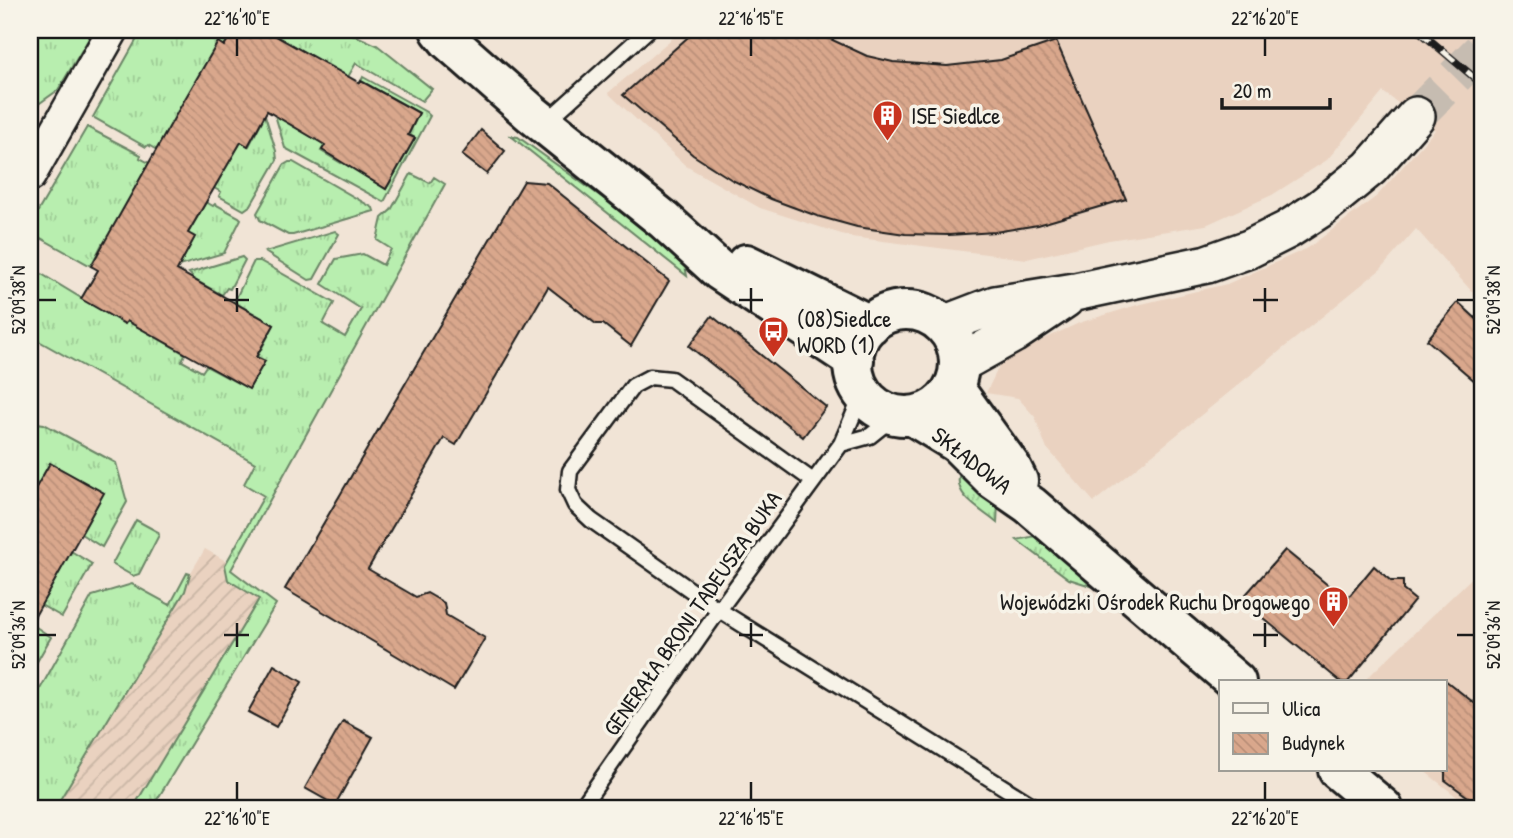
<svg xmlns="http://www.w3.org/2000/svg" width="1513" height="838" font-family="'Patrick Hand',sans-serif">
<style>
.built{fill:#ead2c0}
.industrial{fill:url(#industrial-furrows)}
.grass{fill:url(#grass-tufts);stroke:#6a8566;stroke-width:2}
.building{fill:url(#building-back-hatch);stroke:#1c1c1c;stroke-width:2}
.lines{fill:none;stroke-linecap:round;stroke-linejoin:round}
.tertiary-tunnel{stroke:#c6bcb1;stroke-width:37;stroke-dasharray:37 18;stroke-linecap:butt}
.service-casing{stroke:#1c1c1c;stroke-width:19}
.minor-casing{stroke:#1c1c1c;stroke-width:35}
.tertiary-casing{stroke:#1c1c1c;stroke-width:42}
.secondary-casing{stroke:#1c1c1c;stroke-width:44}
.service{stroke:#f7f3e8;stroke-width:14}
.minor{stroke:#f7f3e8;stroke-width:30}
.tertiary{stroke:#f7f3e8;stroke-width:37}
.secondary{stroke:#f7f3e8;stroke-width:38}
.rail-casing{stroke:#1c1c1c;stroke-width:8}
.rail{stroke:#f7f3e8;stroke-width:5;stroke-dasharray:16;stroke-linecap:butt}
.ticks{fill:none;stroke:#1c1c1c;stroke-width:2.5}
.labels{text-anchor:middle;dominant-baseline:central;stroke-width:7;stroke-linejoin:round;paint-order:stroke}
.poi-label{font-size:23px;fill:#1c1c1c;stroke:#f7f3e8;text-anchor:start}
.street-label{font-size:23px;fill:#1c1c1c;stroke:#f7f3e8}
.neatline{fill:none;stroke:#1c1c1c;stroke-width:2.5}
.ticks-label{font-size:18px;text-anchor:middle;fill:#1c1c1c}
</style>
<defs>
<pattern id="industrial-furrows" width="10" height="10" patternUnits="userSpaceOnUse" patternTransform="scale(1.75)"><rect width="10" height="10" fill="#ead2c0"/><path d="M-1 1l2-2M0 10L10 0M9 11l2-2" fill="none" stroke="#c8b4a4"/></pattern>
<pattern id="grass-tufts" width="24" height="20" patternUnits="userSpaceOnUse" patternTransform="scale(1.75)"><rect width="24" height="20" fill="#b8eeaf"/><path d="M3 7l-1-3M5 7V3M7 7l1-3M15 17l-1-3M17 17v-4M19 17l1-3" fill="none" stroke="#9ecc96"/></pattern>
<pattern id="building-back-hatch" width="6" height="6" patternUnits="userSpaceOnUse" patternTransform="scale(1.75)"><rect width="6" height="6" fill="#d9a78c"/><path d="M-1 5l2 2M0 0l6 6M5-1l2 2" fill="none" stroke="#ba8f78"/></pattern>
</defs>
<rect width="100%" height="100%" fill="#f1e4d6"/>
<filter id="ink" filterUnits="userSpaceOnUse"><feTurbulence type="fractalNoise" baseFrequency=".0143" numOctaves="2"/><feDisplacementMap in="SourceGraphic" scale="14" xChannelSelector="R" yChannelSelector="G"/><feConvolveMatrix kernelMatrix="1 2 1 2 8 2 1 2 1" color-interpolation-filters="sRGB"/></filter>
<g filter="url(#ink)">
<path class="built" d="M682 30H1483V304L1416 229 1381 269 1094 502 1046 447 1035 417 1018 398 986 393 1003 358 1079 323 1137 305 1227 284 1308 248 1377 196 1435 130 1383 92 1327 160 1272 195 1206 225 1109 240 1027 259 851 237 760 208 686 166 608 93Z
M1483 567V808H1471L1423 770H1445V682H1363Z"/>
<path class="industrial" d="M205 549 233 565 231 570 276 604 152 808H55L185 591 190 574Z"/>
<path class="grass" d="M30 30H94L58 90 30 110Z
M142 30H234L157 150 148 145 146 147 93 117Z
M265 30H343L377 45 432 89 422 101 356 63 348 77Z
M363 77 426 112 430 116 384 202 285 148 275 115 325 145 321 151 341 163 346 157 368 169 365 176 386 189 415 138 409 134 419 113 361 81Z
M265 115 276 151 277 160 251 205 244 210 219 196 221 192 214 188 241 142 249 146Z
M87 127 141 155 140 158 149 163 110 248 102 244 91 266 39 237 30 225Z
M511 136 518 137 621 211 684 260 687 276Z
M289 162H293L373 208 374 211 293 235H288L260 220 257 213 284 165Z
M411 174 430 183 434 177 445 184 231 570 276 604 152 808H133L259 599 228 580 225 565 264 496 244 484 255 463 30 336V267L124 324 127 321 185 354 182 361 202 372 206 366 249 389 265 361 257 357 274 325 234 302 254 261H260L334 303 323 324 345 337 361 309 322 284 336 259 363 254 383 265 391 249 377 240 382 218 391 210Z
M206 202 213 206 215 204 239 217 241 219 224 253 179 266 194 238 188 233Z
M335 231 339 234 314 279 309 280 265 252Z
M242 257 245 260 230 289 227 288 222 295 191 278 192 276 189 273Z
M30 422 44 424 116 463 127 502 102 547 81 534 103 493 50 463 30 498Z
M960 473 998 502 997 523C982 510 952 496 960 473Z
M136 520 158 532 159 535 139 574 133 576 112 564Z
M1035 536 1094 587 1069 579 1017 540Z
M71 551 92 564 62 617 41 605Z
M187 573 190 574 185 591 55 808H30V707L92 596 132 584 170 605Z
M30 623 51 637 30 674Z"/>
<path class="building" d="M234 30H265L360 83 361 81 419 113 408 135 415 138 386 189 322 150 325 145 267 111 248 146 241 142 188 233 195 237 177 270 274 325 256 357 265 361 249 389 127 321 125 324 81 299 98 270 91 266 182 104 218 42 224 46Z
M696 30H811L867 56 893 62 947 66 1001 60 1056 41 1126 199 1038 225 995 232 949 235 905 234 857 227 817 216 771 199 732 180 693 155 623 95Z
M481 130 505 151 487 174 462 155Z
M524 181 547 183 669 281 631 346 603 324H596L548 287 456 445 444 438 368 569 416 597 427 593 444 603 446 615 485 638 454 690 285 589Z
M1458 302 1483 325V388L1427 340Z
M712 316 826 407 803 437 689 346Z
M50 463 104 493 30 625V498Z
M1285 550 1346 600 1374 566 1391 581H1403V590L1415 600 1348 682H1341L1241 600Z
M274 665 302 682 276 727 248 712Z
M1445 680 1483 710V808L1445 780Z
M343 721 373 737 335 805 305 788Z"/>
<g class="lines">
<path class="tertiary-tunnel" d="M1416 116 1483 48"/>
<defs>
<path id="service" d="M545 123 648 30
M841 444 870 436 895 416
M813 481 671 379 650 377 633 386 570 471 568 490 575 505 591 520 719 610 1037 808
M581 808 719 610 841 444 863 392"/>
<path id="minor" d="M30 176 113 30"/>
<path id="tertiary" d="M943 325 995 305 1075 292 1207 264 1249 249 1287 230 1321 208 1370 168 1416 116
M959 364 1013 334 1065 299"/>
<path id="secondary" d="M440 30 449 41 532 114 664 220 720 271 854 360
M746 264 870 325
M853 363a53 53 0 1 1 106 0a53 53 0 1 1-106 0Z
M953 387 1011 467 1018 481
M913 416 957 443 994 480 1030 505 1236 682
M1338 770 1383 808"/>
</defs>
<use href="#service" class="service-casing"/>
<use href="#minor" class="minor-casing"/>
<use href="#tertiary" class="tertiary-casing"/>
<use href="#secondary" class="secondary-casing"/>
<use href="#service" class="service"/>
<use href="#minor" class="minor"/>
<use href="#tertiary" class="tertiary"/>
<use href="#secondary" class="secondary"/>
<defs>
<path id="rail" d="M1418 30 1483 85"/>
</defs>
<use href="#rail" class="rail-casing"/>
<use href="#rail" class="rail"/>
</g>
</g>
<path class="ticks" d="M237 38V56M751 38V56M1265 38V56M237 288V312M751 288V312M1265 288V312M38 300H56M224 300H249M739 300H763M1253 300H1278M1457 300H1474M237 623V647M751 623V647M1265 623V647M38 635H56M224 635H249M739 635H763M1253 635H1278M1457 635H1474M237 782V800M751 782V800M1265 782V800"/>
<defs>
<symbol id="building-pin" viewBox="-11 -11 22 30"><path d="M0 17L-7.5 6A9.5 9.5 0 1 1 7.5 6Z" fill="#c8321e" stroke="#f7f3e8"/><path d="M-4-6H4V6H1V3H-1V6H-4ZM-2.5-4.3h1.7v1.8h-1.7ZM.8-4.3h1.7v1.8H.8ZM-2.5-1h1.7V.8h-1.7ZM.8-1h1.7V.8H.8Z" fill="#fff"/></symbol>
<symbol id="bus-pin" viewBox="-11 -11 22 30"><path d="M0 17L-7.5 6A9.5 9.5 0 1 1 7.5 6Z" fill="#c8321e" stroke="#f7f3e8"/><path d="M-5-6H5V4H4V6H2V4H-2V6H-4V4H-5ZM-3.5-4V0h7V-4ZM-3.5 1.2v1.5H-2V1.2ZM2 1.2v1.5H3.5V1.2Z" fill="#fff"/></symbol>
</defs>
<g fill-rule="evenodd">
<use href="#building-pin" x="870" y="98" width="35" height="47"/>
<use href="#bus-pin" x="756" y="314" width="35" height="47"/>
<use href="#building-pin" x="1316" y="584" width="35" height="47"/>
</g>
<g class="labels">
<g class="poi-label">
<text x="911" y="115">ISE Siedlce</text>
<text x="797" y="318">(08)Siedlce<tspan x="797" dy="26">WORD (1)</tspan></text>
<text x="1310" y="601" text-anchor="end">Wojewódzki Ośrodek Ruchu Drogowego</text>
</g>
<g class="street-label">
<text transform="translate(972 460) rotate(38)">SKŁADOWA</text>
<text transform="translate(692 613) rotate(-55)">GENERAŁA BRONI TADEUSZA BUKA</text>
</g>
</g>
<rect width="1513" height="838" fill="none" stroke="#f7f3e8" stroke-width="77"/>
<rect x="1219" y="680" width="228" height="91" fill="#f7f3e8" stroke="#9f9d96" stroke-width="2"/>
<rect x="1233" y="703" width="35" height="10" fill="#f7f3e8" stroke="#9f9d96" stroke-width="2"/>
<text x="1282" y="716" font-size="21" fill="#1c1c1c">Ulica</text>
<rect x="1233" y="733" width="35" height="21" fill="url(#building-back-hatch)" stroke="#9f9d96" stroke-width="2"/>
<text x="1282" y="750" font-size="21" fill="#1c1c1c">Budynek</text>
<path d="M1222 98v10h108v-10" fill="none" stroke="#1c1c1c" stroke-width="3.5"/>
<text x="1233" y="98" font-size="21" fill="#1c1c1c" stroke="#f7f3e8" stroke-width="5" paint-order="stroke">20 m</text>
<rect x="38" y="38" width="1436" height="762" class="neatline"/>
<g class="ticks-label">
<text x="237" y="25">22°16'10"E</text>
<text x="751" y="25">22°16'15"E</text>
<text x="1265" y="25">22°16'20"E</text>
<text transform="translate(19 300) rotate(-90)" y="6">52°09'38"N</text>
<text transform="translate(1494 300) rotate(-90)" y="6">52°09'38"N</text>
<text transform="translate(19 635) rotate(-90)" y="6">52°09'36"N</text>
<text transform="translate(1494 635) rotate(-90)" y="6">52°09'36"N</text>
<text x="237" y="825">22°16'10"E</text>
<text x="751" y="825">22°16'15"E</text>
<text x="1265" y="825">22°16'20"E</text>
</g>
</svg>
